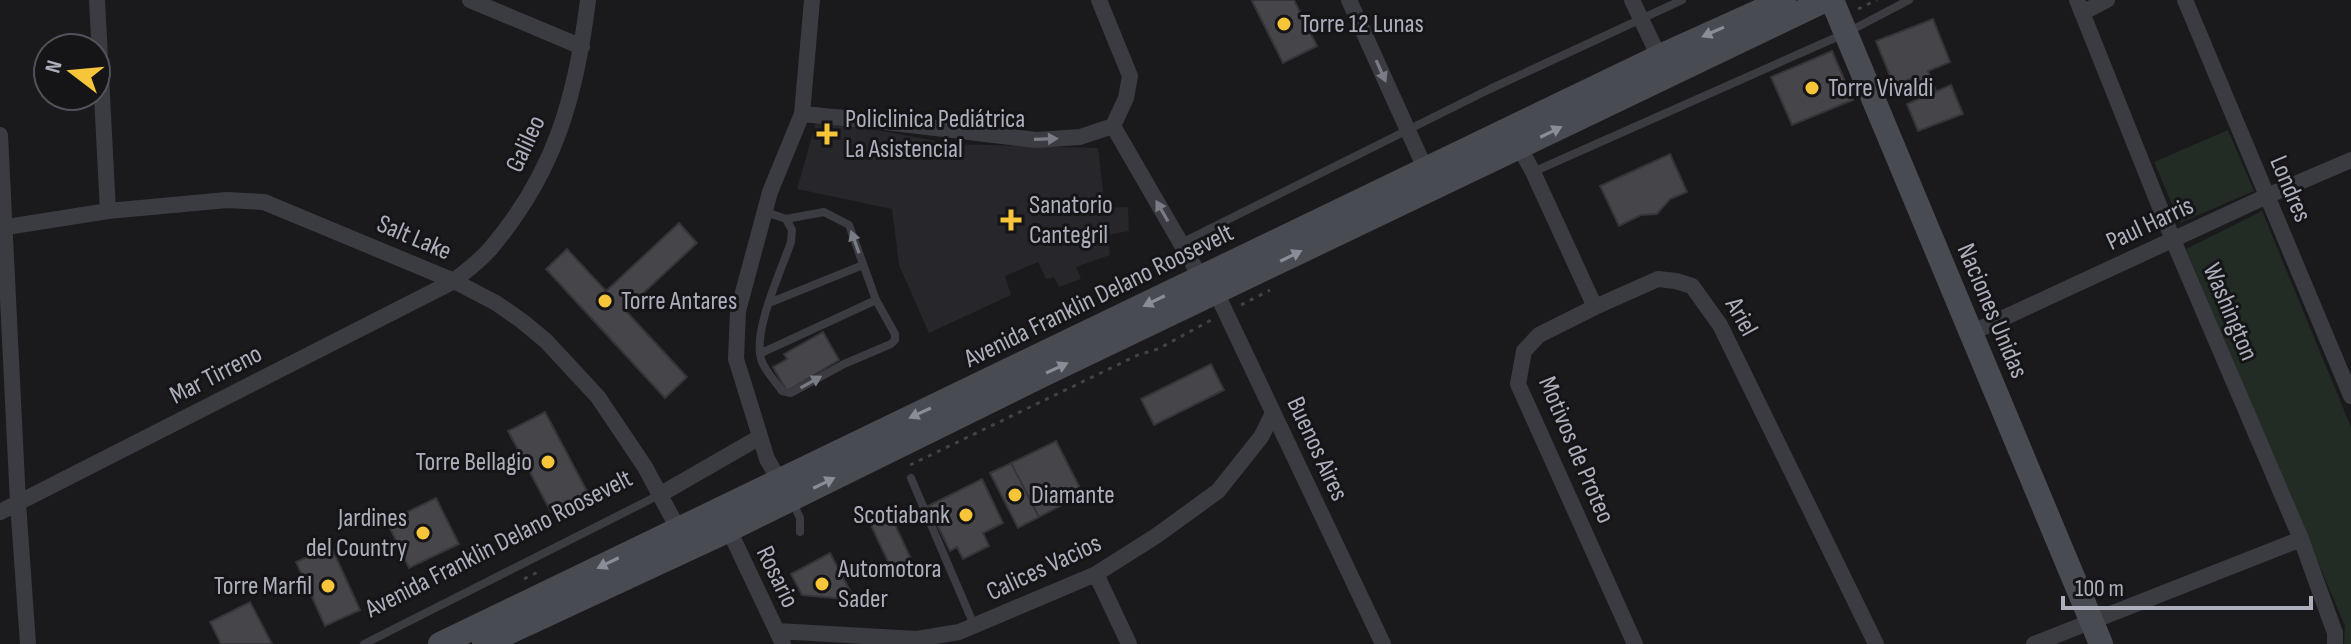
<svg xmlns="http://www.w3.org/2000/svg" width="2351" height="644" font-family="'Sofia Sans Condensed',sans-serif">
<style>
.built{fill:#27262a}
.green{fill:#222b24}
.building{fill:#45454a;stroke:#353439;stroke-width:2}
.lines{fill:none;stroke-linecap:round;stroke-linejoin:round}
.path{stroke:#414349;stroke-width:3;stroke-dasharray:4 6;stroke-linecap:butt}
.lane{stroke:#3b3c42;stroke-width:8}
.street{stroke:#3b3c42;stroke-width:16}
.secondary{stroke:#494b52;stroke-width:24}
.oneway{fill:#8a8d97}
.oneway2{fill:#7a7c85}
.poi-dot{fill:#f6c539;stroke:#151518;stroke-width:3}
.labels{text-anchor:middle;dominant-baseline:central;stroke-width:6;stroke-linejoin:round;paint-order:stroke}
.poi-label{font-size:26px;fill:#adb0bc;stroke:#151518;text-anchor:start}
.street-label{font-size:26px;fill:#adb0bc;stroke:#151518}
</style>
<rect width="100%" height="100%" fill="#1a1a1d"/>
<path class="built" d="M817 119 952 144 1098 148 1105 208 1128 207 1129 231 1108 235 1110 255 1076 267 1081 279 1059 287 1054 277 1046 279 1038 262 1005 276 1011 295 929 333 899 265 892 209 797 189Z"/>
<path class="green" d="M2228 130 2254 191 2180 223 2154 162Z
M2262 211 2351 427V644H2344L2345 626 2186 249Z"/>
<path class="building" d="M1255 0H1294L1317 46 1283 63 1252 1Z
M1933 19 1950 62 1928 71 1936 91 1924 96 1917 76 1894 86 1876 41Z
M1832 51 1853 100 1792 125 1771 77Z
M1951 85 1963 114 1918 131 1907 104Z
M1670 154 1687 192 1670 199 1657 214 1641 215 1619 226 1600 186Z
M679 223 697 243 625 310 687 377 665 398 546 269 567 249 606 291Z
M823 332 839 360 787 391 773 367 787 359 784 354Z
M1211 364 1224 390 1154 425 1141 399Z
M545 412 588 493 551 512 508 431Z
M1056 441 1083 494 1039 517 1011 463Z
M1011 463 1039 517 1018 528 990 473Z
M982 479 1003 523 983 533 989 546 963 559 957 547 950 551 928 506Z
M436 498 459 544 409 568 387 522Z
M889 512 912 561 892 570 869 521Z
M331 546 360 610 325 626 296 562Z
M830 553 855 600 802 595 791 574Z
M250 602 272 644H221L210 622Z"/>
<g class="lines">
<path class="path" d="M1858 9 1877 0
M1241 305 1270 290
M910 465 1138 355 1158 349 1213 319
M524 579 542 570"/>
<path class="lane" d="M1533 172 1846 33 1909 0
M766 212 786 219 824 212 849 225 876 300 895 334V340L891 344 844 364 791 393 782 391C776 382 764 370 761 359 753 330 781 271 791 242L792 230 786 219
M1181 243 1490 89 1682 0
M769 303 863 265
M761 353 876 300
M911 478 974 625
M793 503 800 518V532
M364 644 659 495"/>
<path class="street" d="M97 0 108 211
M470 0 582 47
M1099 0 1130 76 1126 98 1113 126
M1349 0 1429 177
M1632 0 1662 63
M2077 0 2173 240 2301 539 2335 633V644
M2185 0 2351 396
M2082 13 2107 0
M802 114 877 121 1036 140 1080 137 1113 126
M1113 126 1201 278 1216 292 1383 644
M0 135 18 503 28 644
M1516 141 1533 172 1595 307
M0 228 108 211 227 200 264 202 454 281 496 303 522 321 546 341 598 397 645 467 682 536
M1971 333 2267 196 2351 160
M783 487 767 459 736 359 738 311 770 192 802 114 812 0
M661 494 760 437
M0 512 454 281C466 271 480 261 491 248 555 172 576 97 588 0
M729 530 783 644
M1096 574 1129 644
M777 631 917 639 959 632 1096 574 1156 536 1218 491 1261 437 1273 413
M1635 644 1518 384 1524 351 1539 335 1595 307 1658 279 1676 281 1692 286 1720 325 1876 644
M2034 644 2301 539"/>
<path class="secondary" d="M1832 0 2101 644
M440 644 1658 57 1784 0
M484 644 729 530 1045 374 1826 0"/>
</g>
<defs><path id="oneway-solid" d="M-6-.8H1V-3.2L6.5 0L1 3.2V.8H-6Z" transform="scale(2)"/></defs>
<g class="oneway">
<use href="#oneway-solid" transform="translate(1713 32) rotate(156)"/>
<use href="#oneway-solid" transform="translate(1551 132) rotate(-26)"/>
<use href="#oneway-solid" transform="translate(1291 256) rotate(-26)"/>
<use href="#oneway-solid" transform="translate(1154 301) rotate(154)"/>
<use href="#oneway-solid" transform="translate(1057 368) rotate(-25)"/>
<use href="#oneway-solid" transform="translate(920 413) rotate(155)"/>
<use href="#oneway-solid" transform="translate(824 483) rotate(-26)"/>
<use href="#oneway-solid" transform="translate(608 563) rotate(154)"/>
</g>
<g class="oneway2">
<use href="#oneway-solid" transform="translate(1381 71) rotate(66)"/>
<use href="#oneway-solid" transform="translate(1046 139) rotate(-2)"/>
<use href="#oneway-solid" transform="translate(1162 211) rotate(-120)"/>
<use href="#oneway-solid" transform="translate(855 242) rotate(-110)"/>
<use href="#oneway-solid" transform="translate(811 382) rotate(-29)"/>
</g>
<g class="poi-dot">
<circle cx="1284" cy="24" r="8"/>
<circle cx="1812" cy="88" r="8"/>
<path d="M823 122h8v8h8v8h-8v8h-8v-8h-8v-8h8z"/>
<path d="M1007 208h8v8h8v8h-8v8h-8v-8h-8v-8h8z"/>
<circle cx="605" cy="301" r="8"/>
<circle cx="548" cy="462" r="8"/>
<circle cx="1015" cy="495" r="8"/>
<circle cx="966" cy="515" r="8"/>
<circle cx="423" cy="533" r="8"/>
<circle cx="822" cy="584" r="8"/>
<circle cx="328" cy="586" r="8"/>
</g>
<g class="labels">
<g class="poi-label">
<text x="1300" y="24">Torre 12 Lunas</text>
<text x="1828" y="88">Torre Vivaldi</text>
<text x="845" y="119">Policlinica Pediátrica<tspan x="845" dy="30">La Asistencial</tspan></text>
<text x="1029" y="205">Sanatorio<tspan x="1029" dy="30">Cantegril</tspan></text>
<text x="621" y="301">Torre Antares</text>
<text x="532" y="462" text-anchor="end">Torre Bellagio</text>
<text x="1031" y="495">Diamante</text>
<text x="950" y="515" text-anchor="end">Scotiabank</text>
<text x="407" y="518" text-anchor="end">Jardines<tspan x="407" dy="30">del Country</tspan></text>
<text x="838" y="569">Automotora<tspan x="838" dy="30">Sader</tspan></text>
<text x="312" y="586" text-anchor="end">Torre Marfil</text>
</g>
<g class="street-label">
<text transform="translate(526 144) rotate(-65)">Galileo</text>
<text transform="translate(2290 189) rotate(67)">Londres</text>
<text transform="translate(2150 224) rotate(-25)">Paul Harris</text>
<text transform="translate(414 238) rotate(23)">Salt Lake</text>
<text transform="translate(1099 296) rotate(-26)">Avenida Franklin Delano Roosevelt</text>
<text transform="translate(1992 311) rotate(67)">Naciones Unidas</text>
<text transform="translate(2230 312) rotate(67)">Washington</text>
<text transform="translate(1741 317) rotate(61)">Ariel</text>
<text transform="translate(216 375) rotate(-27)">Mar Tirreno</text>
<text transform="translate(1317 449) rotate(65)">Buenos Aires</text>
<text transform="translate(1576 450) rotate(67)">Motivos de Proteo</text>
<text transform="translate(499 544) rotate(-27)">Avenida Franklin Delano Roosevelt</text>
<text transform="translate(1044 568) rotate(-25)">Calices Vacios</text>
<text transform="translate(777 577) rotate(64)">Rosario</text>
</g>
</g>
<g transform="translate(72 72) rotate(286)"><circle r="38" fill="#151518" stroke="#52535a" stroke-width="2"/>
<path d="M0-6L14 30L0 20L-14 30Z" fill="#f6c539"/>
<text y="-12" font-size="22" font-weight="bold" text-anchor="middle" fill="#adb0bc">N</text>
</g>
<path d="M2063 596v12h248v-12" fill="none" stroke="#adb0bc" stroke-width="4"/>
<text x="2075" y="596" font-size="24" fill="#adb0bc" stroke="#151518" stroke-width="6" paint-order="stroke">100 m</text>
</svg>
